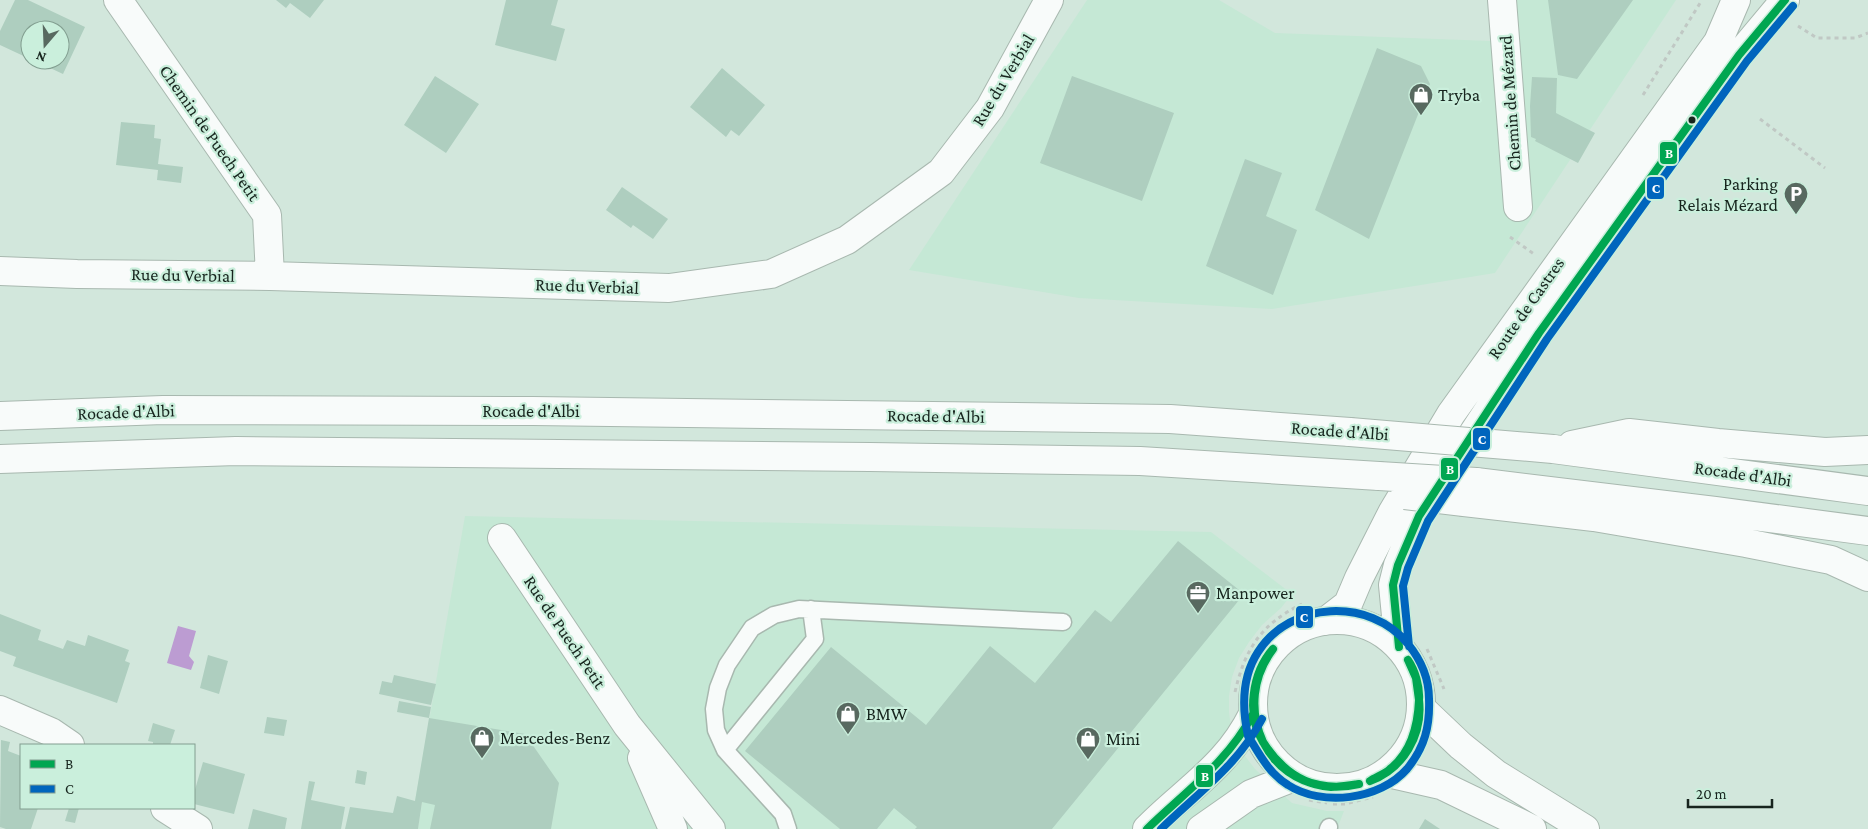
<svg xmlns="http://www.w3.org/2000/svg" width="1868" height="829" font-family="'Crimson Pro',serif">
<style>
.built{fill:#c5e8d5}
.water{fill:#bc9cd2}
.building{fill:#aecebf}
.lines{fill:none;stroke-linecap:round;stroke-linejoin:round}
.lane-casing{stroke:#a8b8af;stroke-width:19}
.street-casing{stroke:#a8b8af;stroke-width:30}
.primary-casing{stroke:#a8b8af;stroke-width:30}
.highway-casing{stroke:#a8b8af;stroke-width:30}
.path{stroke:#c0c8c4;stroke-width:3;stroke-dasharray:4 4;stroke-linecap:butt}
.lane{stroke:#f8fbfa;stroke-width:16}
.street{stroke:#f8fbfa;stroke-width:28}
.primary{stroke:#f8fbfa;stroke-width:28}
.highway{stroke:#f8fbfa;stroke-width:28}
.highway-bridge-casing{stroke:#a8b8af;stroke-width:30;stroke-linecap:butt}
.highway-bridge{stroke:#f8fbfa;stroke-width:28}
.bus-1-casing{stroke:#caefdc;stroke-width:11}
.bus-2-casing{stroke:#caefdc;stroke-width:11}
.bus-1{stroke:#00a651;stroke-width:8}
.bus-2{stroke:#0065bd;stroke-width:8}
.bus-dot{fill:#17251e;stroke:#caefdc;stroke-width:2}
.labels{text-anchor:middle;stroke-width:4.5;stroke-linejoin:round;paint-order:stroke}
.street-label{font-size:18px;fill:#17251e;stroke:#caefdc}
.poi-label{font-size:18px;fill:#17251e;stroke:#caefdc;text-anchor:start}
.line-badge{stroke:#caefdc;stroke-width:2}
.badge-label{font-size:14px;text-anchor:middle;font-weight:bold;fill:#fff}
</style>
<rect width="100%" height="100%" fill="#d2e7dc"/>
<path class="built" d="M 1087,0 L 1219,0 L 1275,33 L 1518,42 L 1515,0 L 1676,0 L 1495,273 L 1272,309 L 1079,298 L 909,270 Z
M 465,516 L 1211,532 L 1292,594 L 1281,608 L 1262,625 L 1249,642 L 1239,658 L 1232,677 L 1229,696 L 1229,712 L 1231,728 L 1245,756 L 1255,769 L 1292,803 L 1327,811 L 1344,811 L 1337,829 L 418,829 L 422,803 L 415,801 Z"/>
<path class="water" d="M 178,626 L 196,631 L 189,656 L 194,662 L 191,670 L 167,663 Z"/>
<path class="building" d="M 15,0 L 28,0 L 85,27 L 63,74 L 33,60 L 60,60 L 60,30 L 30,30 L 30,59 L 0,45 L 0,31 Z
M 276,0 L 324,0 L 310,18 L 290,3 L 286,8 Z
M 506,0 L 558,0 L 551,25 L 565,29 L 556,61 L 495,45 Z
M 1548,0 L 1633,0 L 1577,79 L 1558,75 Z
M 1377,48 L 1421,66 L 1430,84 L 1369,239 L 1315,210 Z
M 722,68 L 765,105 L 739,136 L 731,130 L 726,137 L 690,107 Z
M 435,76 L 479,104 L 446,153 L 404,125 Z
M 1072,76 L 1174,113 L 1142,201 L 1040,163 Z
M 1532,77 L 1557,78 L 1556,113 L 1595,133 L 1578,163 L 1535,141 L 1536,139 L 1531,137 L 1530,106 Z
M 121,122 L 155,125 L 154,138 L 161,139 L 158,164 L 183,167 L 181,183 L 157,180 L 158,170 L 116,165 Z
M 1245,159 L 1282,173 L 1266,216 L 1297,230 L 1273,295 L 1206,266 Z
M 622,187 L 668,219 L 653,239 L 633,225 L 631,228 L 606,210 Z
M 1178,541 L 1244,594 L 1052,829 L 915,829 L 917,827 L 894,808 L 877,829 L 840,829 L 745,751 L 831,647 L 926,725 L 990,646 L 1035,683 L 1095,610 L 1111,622 Z
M 0,614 L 41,630 L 38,640 L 63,649 L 67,640 L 85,646 L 88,635 L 129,650 L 125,661 L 130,663 L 117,703 L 13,666 L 16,657 L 0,651 Z
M 208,655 L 228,661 L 219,694 L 200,688 Z
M 394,675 L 436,684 L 431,705 L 379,694 L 382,681 L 392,683 Z
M 399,701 L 431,707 L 429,718 L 397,712 Z
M 267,717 L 287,720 L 284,736 L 264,733 Z
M 429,718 L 525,734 L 559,783 L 551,829 L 430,829 L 435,805 L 422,802 L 418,829 L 345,829 L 350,807 L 393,813 L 397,796 L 415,801 Z
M 153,723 L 175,730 L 170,745 L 153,745 L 153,742 L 148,741 Z
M 1,740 L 10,742 L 8,751 L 21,756 L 21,808 L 38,808 L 31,829 L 6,829 L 0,827 Z
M 203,762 L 245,774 L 234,814 L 194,804 L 194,793 Z
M 357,770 L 367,772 L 365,785 L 355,783 Z
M 309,781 L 315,782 L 311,800 L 345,807 L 341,829 L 301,829 Z
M 69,808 L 79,808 L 75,823 L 65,821 Z
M 253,809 L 287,818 L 285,829 L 248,829 Z
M 1425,819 L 1440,829 L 1419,829 Z"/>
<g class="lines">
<defs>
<path id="lane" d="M 725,750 L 815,639 L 811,609
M 788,829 L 783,814 L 725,750 L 716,730 L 714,709 L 718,688 L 727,665 L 752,628 L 774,615 L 799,609 L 1063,622
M 1328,829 L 1329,827"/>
<path id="street" d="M 118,0 L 267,215 L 270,276
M 1502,0 L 1518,207
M 0,271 L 77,274 L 270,276 L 669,288 L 771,274 L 847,240 L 941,172 L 990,108 L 1049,0
M 502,538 L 627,725 L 711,829
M 0,710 L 51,732 L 70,745
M 642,758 L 673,829
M 165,808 L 198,829"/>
<path id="primary" d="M1253 704a84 84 0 1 1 168 0a84 84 0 1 1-168 0Z
M 1326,621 L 1348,604 L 1359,578 L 1392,513 L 1451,414 L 1718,42 L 1736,0
M 1399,647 L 1393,585 L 1398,565 L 1419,516 L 1539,333 L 1739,55 L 1785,0
M 1147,829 C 1171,804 1200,784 1223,758 C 1235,745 1245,730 1253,714
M 1201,829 L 1251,794 L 1294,777"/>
<path id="highway" d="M 0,416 L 163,410 L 533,411 L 1170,419 L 1350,432
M 1572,445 L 1629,433 L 1718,443 L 1825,452 L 1868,450
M 1553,449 L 1868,491
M 0,459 L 236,451 L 870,457 L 1140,461 L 1379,476
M 1476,482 L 1715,511 L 1868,531
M 1464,502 L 1594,517 L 1746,543 L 1831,560 L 1868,577
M 1421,708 L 1461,746 L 1496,774 L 1585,829
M 1388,773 L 1441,785 L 1532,829"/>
</defs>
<use href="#lane" class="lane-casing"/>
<use href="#street" class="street-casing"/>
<use href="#primary" class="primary-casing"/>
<use href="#highway" class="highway-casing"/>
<path class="path" d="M 1798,26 L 1817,38 L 1855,38 L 1868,33
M 1643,95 L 1702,0
M 1760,119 L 1825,168
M 1510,237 L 1534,254
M 1427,649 L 1444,689
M 1235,692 C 1245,649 1261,624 1302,604
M 1309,800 L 1327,803
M 1333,804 L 1345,804 L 1373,797"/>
<use href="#lane" class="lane"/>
<use href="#street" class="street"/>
<use href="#primary" class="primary"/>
<use href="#highway" class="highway"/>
<defs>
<path id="highway-bridge" d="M 1350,432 L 1553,449
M 1379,476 L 1476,482
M 1405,495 L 1464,502"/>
</defs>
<use href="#highway-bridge" class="highway-bridge-casing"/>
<use href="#highway-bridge" class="highway-bridge"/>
<defs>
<path id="bus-1" d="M 1399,647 L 1393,585 L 1398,565 L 1419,516 L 1539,333 L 1739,55 L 1785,0
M 1408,660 C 1415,670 1420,687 1419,700
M 1408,660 L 1416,678 L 1419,700
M 1263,742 C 1279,767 1301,785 1331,787 C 1340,787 1350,785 1359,784
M 1263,742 C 1282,779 1320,793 1359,784
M 1263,742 C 1246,715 1252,673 1273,649
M 1263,742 C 1249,711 1252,677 1273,649
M 1370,781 C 1376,777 1385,774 1390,769 C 1412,752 1418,725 1419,700
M 1370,781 C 1403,769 1423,735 1419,700
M 1147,829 C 1185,792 1228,762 1253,714"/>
<path id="bus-2" d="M 1409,646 L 1403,586 L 1408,568 L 1428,521 L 1547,339 L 1747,61 L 1793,6
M 1248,736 C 1242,708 1241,678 1258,652 C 1290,601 1370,597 1408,644 C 1421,660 1429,678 1429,699 C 1430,726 1425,747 1407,769 C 1380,800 1322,807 1288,785 C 1270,774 1261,757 1250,739
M 1161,829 C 1198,793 1238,765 1262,719"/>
</defs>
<use href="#bus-1" class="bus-1-casing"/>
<use href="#bus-2" class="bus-2-casing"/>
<use href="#bus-1" class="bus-1"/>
<use href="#bus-2" class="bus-2"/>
</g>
<defs>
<symbol id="shop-pin" viewBox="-11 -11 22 30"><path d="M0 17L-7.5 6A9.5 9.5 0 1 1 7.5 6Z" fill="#586960" stroke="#caefdc"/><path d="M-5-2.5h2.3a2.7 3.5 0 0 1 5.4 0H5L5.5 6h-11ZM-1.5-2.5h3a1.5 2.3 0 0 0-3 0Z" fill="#fff"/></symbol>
<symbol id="parking-pin" viewBox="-11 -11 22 30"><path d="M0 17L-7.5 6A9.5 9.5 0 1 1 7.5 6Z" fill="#586960" stroke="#caefdc"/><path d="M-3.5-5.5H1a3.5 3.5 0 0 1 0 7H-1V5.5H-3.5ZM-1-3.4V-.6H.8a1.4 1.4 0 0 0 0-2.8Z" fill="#fff"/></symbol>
<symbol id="office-pin" viewBox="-11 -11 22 30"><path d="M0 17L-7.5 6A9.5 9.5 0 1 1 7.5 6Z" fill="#586960" stroke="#caefdc"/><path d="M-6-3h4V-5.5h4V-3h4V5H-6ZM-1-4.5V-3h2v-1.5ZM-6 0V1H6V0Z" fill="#fff"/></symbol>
</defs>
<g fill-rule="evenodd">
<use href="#shop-pin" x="1407" y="81" width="28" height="38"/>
<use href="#parking-pin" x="1782" y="180" width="28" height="38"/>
<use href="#office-pin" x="1184" y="579" width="28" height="38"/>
<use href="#shop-pin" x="834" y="700" width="28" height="38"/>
<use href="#shop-pin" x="468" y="724" width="28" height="38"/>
<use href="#shop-pin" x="1074" y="725" width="28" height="38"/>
</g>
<circle class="bus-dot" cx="1692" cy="120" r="4.5"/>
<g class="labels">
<g class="street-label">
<text transform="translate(1003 80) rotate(-59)" y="6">Rue du Verbial</text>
<text transform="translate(1510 103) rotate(-94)" y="6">Chemin de Mézard</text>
<text transform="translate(210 133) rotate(55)" y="6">Chemin de Puech Petit</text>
<text transform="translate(183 275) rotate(1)" y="6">Rue du Verbial</text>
<text transform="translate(587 286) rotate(2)" y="6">Rue du Verbial</text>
<text transform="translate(1526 308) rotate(-55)" y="6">Route de Castres</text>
<text x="531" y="417">Rocade d'Albi</text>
<text transform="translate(126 412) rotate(-2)" y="6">Rocade d'Albi</text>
<text transform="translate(936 416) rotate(1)" y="6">Rocade d'Albi</text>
<text transform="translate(1340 431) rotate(4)" y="6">Rocade d'Albi</text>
<text transform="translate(1743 474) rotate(8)" y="6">Rocade d'Albi</text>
<text transform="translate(565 632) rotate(56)" y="6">Rue de Puech Petit</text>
</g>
<g class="poi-label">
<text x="1438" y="101">Tryba</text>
<text x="1778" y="190" text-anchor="end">Parking<tspan x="1778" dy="21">Relais Mézard</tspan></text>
<text x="1216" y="599">Manpower</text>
<text x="866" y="720">BMW</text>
<text x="500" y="744">Mercedes-Benz</text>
<text x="1106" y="745">Mini</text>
</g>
</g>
<g class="line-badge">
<rect x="1659" y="141" width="19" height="24" rx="5" fill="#00a651"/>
<rect x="1646" y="176" width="19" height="24" rx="5" fill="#0065bd"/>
<rect x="1472" y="427" width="19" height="24" rx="5" fill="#0065bd"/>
<rect x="1440" y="457" width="19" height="24" rx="5" fill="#00a651"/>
<rect x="1295" y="605" width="19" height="24" rx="5" fill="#0065bd"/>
<rect x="1195" y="764" width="19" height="24" rx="5" fill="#00a651"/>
</g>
<g class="badge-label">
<text x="1669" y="158">B</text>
<text x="1656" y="193">C</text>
<text x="1482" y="444">C</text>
<text x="1450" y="474">B</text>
<text x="1304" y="622">C</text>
<text x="1205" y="781">B</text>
</g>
<rect x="20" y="744" width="175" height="65" fill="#caefdc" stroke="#829e90"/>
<rect x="30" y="760" width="25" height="8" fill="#00a651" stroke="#829e90"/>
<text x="65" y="769" font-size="15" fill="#17251e">B</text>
<rect x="30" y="785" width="25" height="8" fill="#0065bd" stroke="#829e90"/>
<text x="65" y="794" font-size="15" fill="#17251e">C</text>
<g transform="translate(45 45) rotate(199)"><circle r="24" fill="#caefdc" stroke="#829e90"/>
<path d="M0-4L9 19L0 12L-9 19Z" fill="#586960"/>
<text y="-8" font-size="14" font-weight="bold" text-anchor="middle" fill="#17251e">N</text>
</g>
<path d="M1688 799v8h84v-8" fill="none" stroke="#17251e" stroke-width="2.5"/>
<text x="1696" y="799" font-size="15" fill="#17251e" stroke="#caefdc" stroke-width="4" paint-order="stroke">20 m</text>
</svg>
